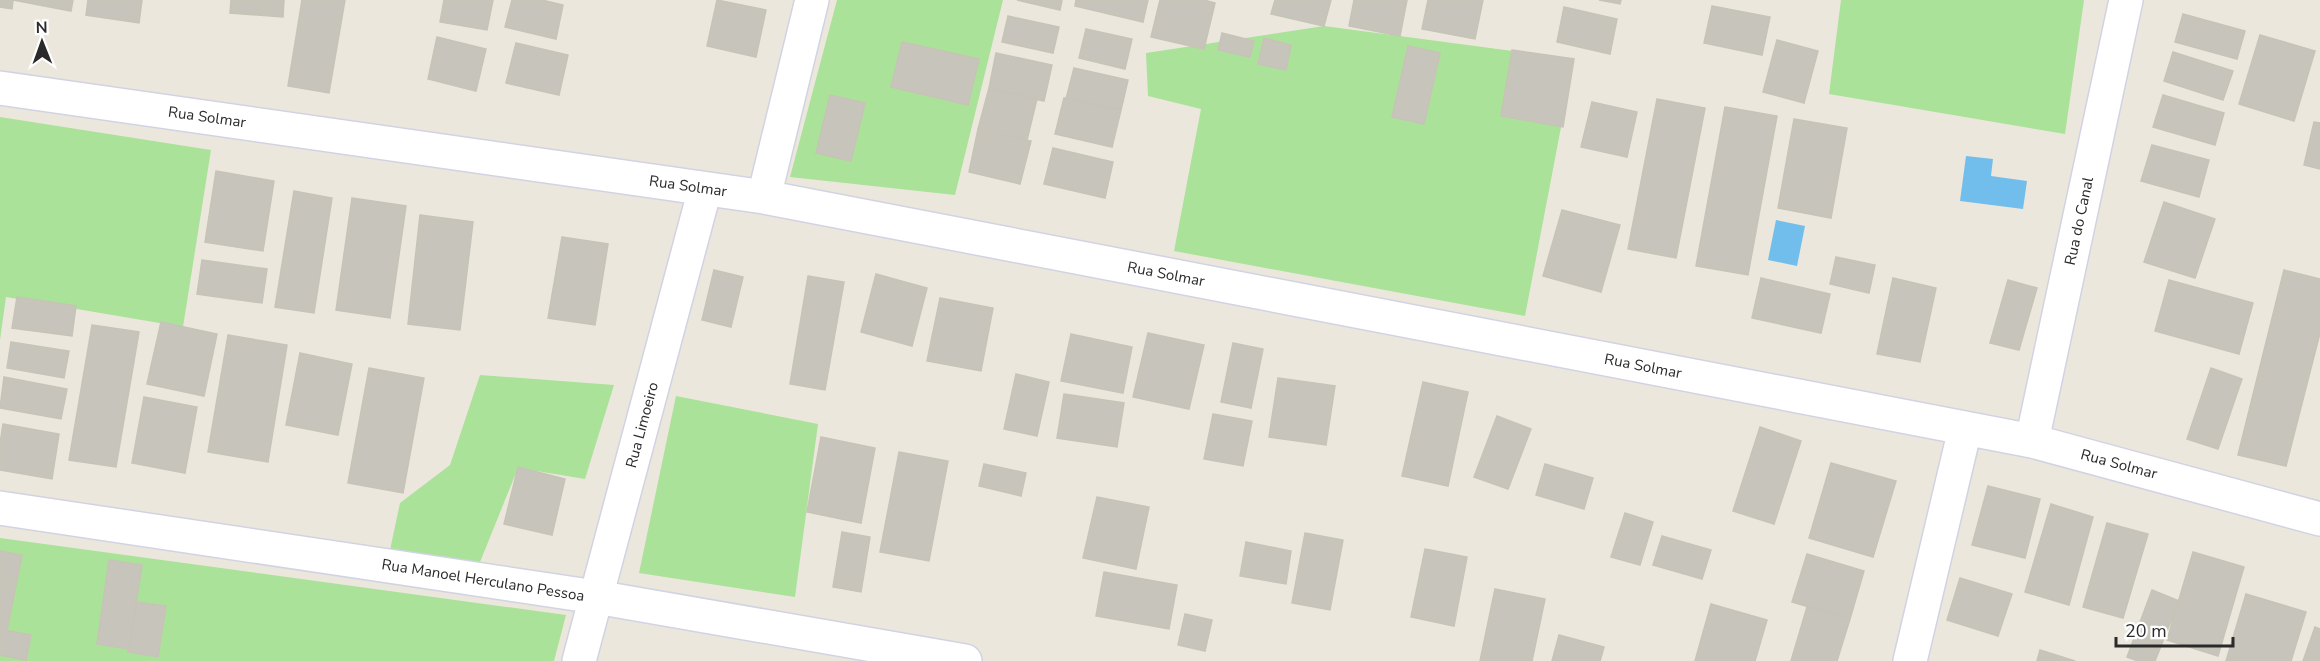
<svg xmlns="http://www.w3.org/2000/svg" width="2320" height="661" font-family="'Nunito Sans',sans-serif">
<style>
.green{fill:#aae299}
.water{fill:#71beec}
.building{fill:#c7c4bc;stroke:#c7c3b6;stroke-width:1.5}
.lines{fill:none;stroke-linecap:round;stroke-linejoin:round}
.street-casing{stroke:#d1d3e3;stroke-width:36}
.street{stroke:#fff;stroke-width:33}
.labels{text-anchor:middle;stroke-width:5;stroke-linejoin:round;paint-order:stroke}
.street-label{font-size:15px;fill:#2a2a2a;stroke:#fff}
</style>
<rect width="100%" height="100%" fill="#ece7dc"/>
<path class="green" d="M 837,0 L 1003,0 L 955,195 L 790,177 Z
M 1841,0 L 2084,0 L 2065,134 L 1829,94 Z
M 1324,26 L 1574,59 L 1525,316 L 1174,251 L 1201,109 L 1148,96 L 1146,53 Z
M 0,117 L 211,150 L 183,327 L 6,297 L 0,340 Z
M 480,375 L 614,385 L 585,479 L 518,468 L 478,567 L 390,550 L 400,503 L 450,465 Z
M 676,396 L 818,424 L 795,597 L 639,573 Z
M 0,538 L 566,615 L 554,661 L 0,661 Z"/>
<path class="water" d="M 1966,156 L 1993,159 L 1991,176 L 2027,181 L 2023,209 L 1960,201 Z
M 1776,220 L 1805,226 L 1797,266 L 1768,260 Z"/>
<path class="building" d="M 0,0 L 13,0 L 12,9 L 0,7 Z
M 13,0 L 73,0 L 71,11 Z
M 88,0 L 142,0 L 139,23 L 86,15 Z
M 231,0 L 284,0 L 283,17 L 230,13 Z
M 302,0 L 345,0 L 329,93 L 288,86 Z
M 444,0 L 493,0 L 487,30 L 440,22 Z
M 512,0 L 542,0 L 563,5 L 556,39 L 505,27 Z
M 717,0 L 766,10 L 756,57 L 707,46 Z
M 1017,0 L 1062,0 L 1060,10 Z
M 1076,0 L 1148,0 L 1143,22 L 1075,6 Z
M 1160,0 L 1204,0 L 1215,3 L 1204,49 L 1151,37 Z
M 1275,0 L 1331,0 L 1324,26 L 1271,14 Z
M 1354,0 L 1407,0 L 1400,36 L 1349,26 Z
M 1428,0 L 1483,0 L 1475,39 L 1422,29 Z
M 1599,0 L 1621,0 L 1620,4 Z
M 1712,6 L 1770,17 L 1762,55 L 1704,43 Z
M 1564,7 L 1617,19 L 1610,54 L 1557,42 Z
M 2183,14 L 2245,31 L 2237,59 L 2175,42 Z
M 1008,16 L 1059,27 L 1053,53 L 1002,42 Z
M 1086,29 L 1132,39 L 1125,69 L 1079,58 Z
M 1222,33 L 1254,41 L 1250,57 L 1218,50 Z
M 2260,35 L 2315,51 L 2294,121 L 2239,104 Z
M 437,37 L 486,49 L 476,91 L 428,79 Z
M 1264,38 L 1291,45 L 1286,70 L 1258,64 Z
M 1777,40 L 1818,51 L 1804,103 L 1763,92 Z
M 902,42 L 979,59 L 968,105 L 891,87 Z
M 516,43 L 568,55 L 559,95 L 506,83 Z
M 1408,46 L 1440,53 L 1424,124 L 1392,117 Z
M 1512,50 L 1574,59 L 1563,127 L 1501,116 Z
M 2173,52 L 2233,71 L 2223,100 L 2164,81 Z
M 996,53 L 1052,65 L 1044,101 L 989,88 Z
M 1074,68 L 1128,80 L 1121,110 L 1066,99 Z
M 989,88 L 1037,99 L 1027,140 L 978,129 Z
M 830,95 L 865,103 L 851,161 L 816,153 Z
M 2163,95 L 2224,113 L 2215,145 L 2153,127 Z
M 1064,98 L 1121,110 L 1112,147 L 1055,134 Z
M 1657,99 L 1705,108 L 1676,258 L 1628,249 Z
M 1592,102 L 1637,112 L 1627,157 L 1581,147 Z
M 1725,107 L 1777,116 L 1748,275 L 1696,266 Z
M 1794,119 L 1847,128 L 1831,218 L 1778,208 Z
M 2314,122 L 2320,123 L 2320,169 L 2304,165 Z
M 978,129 L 1031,141 L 1020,184 L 969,172 Z
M 2152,145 L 2209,160 L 2199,197 L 2141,181 Z
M 1053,148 L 1113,162 L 1105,198 L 1044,184 Z
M 216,171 L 274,181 L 263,251 L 205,242 Z
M 294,191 L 332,198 L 314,313 L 275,307 Z
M 352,198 L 406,206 L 390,318 L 336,310 Z
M 2164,202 L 2215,219 L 2195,278 L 2144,262 Z
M 1562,210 L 1620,225 L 1601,292 L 1543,276 Z
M 420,215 L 473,222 L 460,330 L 408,324 Z
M 562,237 L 608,244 L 595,325 L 548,318 Z
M 1836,257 L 1875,265 L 1869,293 L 1830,284 Z
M 202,260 L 267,269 L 262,303 L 197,294 Z
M 714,270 L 743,277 L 731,327 L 702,320 Z
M 2284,270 L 2320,279 L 2320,333 L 2286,466 L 2238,455 Z
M 876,274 L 927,288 L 912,346 L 861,332 Z
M 808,276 L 844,282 L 825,390 L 790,384 Z
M 1761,278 L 1830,294 L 1821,333 L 1752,318 Z
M 1893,278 L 1936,288 L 1920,362 L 1877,354 Z
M 2008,280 L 2037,288 L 2019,350 L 1990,343 Z
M 2169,280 L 2253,303 L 2239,354 L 2155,331 Z
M 17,297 L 76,306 L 72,336 L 12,328 Z
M 940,298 L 993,308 L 981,371 L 927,361 Z
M 161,322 L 217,334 L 204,396 L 147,384 Z
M 92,325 L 139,332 L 116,467 L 69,460 Z
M 1148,333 L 1204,345 L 1189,409 L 1133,397 Z
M 1071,334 L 1132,347 L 1123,393 L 1061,381 Z
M 228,335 L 287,345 L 268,462 L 208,452 Z
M 11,342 L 69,351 L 64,378 L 7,368 Z
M 1233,343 L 1263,349 L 1251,408 L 1221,402 Z
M 300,353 L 352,364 L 338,435 L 286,425 Z
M 369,368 L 424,378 L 403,493 L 348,483 Z
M 2211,368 L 2242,379 L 2218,449 L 2187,439 Z
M 1016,374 L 1049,382 L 1037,436 L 1004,429 Z
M 4,377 L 67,389 L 61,419 L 0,408 Z
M 1278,378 L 1335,386 L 1326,445 L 1269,437 Z
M 1423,382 L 1468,392 L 1448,486 L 1402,476 Z
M 1064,394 L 1124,403 L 1117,447 L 1057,438 Z
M 144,397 L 197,407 L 185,473 L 132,463 Z
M 1213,414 L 1252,421 L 1243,466 L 1204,459 Z
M 1497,416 L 1531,429 L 1508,489 L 1474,477 Z
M 3,424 L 59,434 L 52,479 L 0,470 L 0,443 Z
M 1760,427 L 1801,441 L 1774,524 L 1733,511 Z
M 821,437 L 875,448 L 861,523 L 807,512 Z
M 899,452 L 948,461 L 929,561 L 880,552 Z
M 1831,463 L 1896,481 L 1873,557 L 1809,538 Z
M 984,464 L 1026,473 L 1021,496 L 979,486 Z
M 1545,464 L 1593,478 L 1584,509 L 1536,495 Z
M 518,467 L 565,479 L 552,535 L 504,524 Z
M 1988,486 L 2040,499 L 2025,558 L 1972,545 Z
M 1097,497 L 1149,507 L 1136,569 L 1083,558 Z
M 2051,504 L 2093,517 L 2069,605 L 2025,592 Z
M 1625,513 L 1653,522 L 1640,565 L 1611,557 Z
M 2107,523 L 2148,534 L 2123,618 L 2083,607 Z
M 842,532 L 870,537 L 861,592 L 833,587 Z
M 1305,533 L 1343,540 L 1330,610 L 1292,603 Z
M 1662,536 L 1711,550 L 1702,579 L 1653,565 Z
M 1246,542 L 1291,551 L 1286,584 L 1240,576 Z
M 1425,549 L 1467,557 L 1454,626 L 1411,617 Z
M 0,551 L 22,555 L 7,630 L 0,629 Z
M 2193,552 L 2244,567 L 2218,656 L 2167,640 Z
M 1807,554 L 1864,571 L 1850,619 L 1792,602 Z
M 109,560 L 142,565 L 129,649 L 97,644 Z
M 1104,572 L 1177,585 L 1169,629 L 1096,616 Z
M 1960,578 L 2012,594 L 1998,636 L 1947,620 Z
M 1495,589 L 1545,599 L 1532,661 L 1480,661 Z
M 2152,590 L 2179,601 L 2155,661 L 2138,661 L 2127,657 Z
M 2246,594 L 2306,612 L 2291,661 L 2226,661 Z
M 137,602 L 166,606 L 158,657 L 128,652 Z
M 1711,604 L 1767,620 L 1755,661 L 1695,661 Z
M 1807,607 L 1850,619 L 1837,661 L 1791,661 Z
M 1185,614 L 1212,620 L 1205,651 L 1178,645 Z
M 2315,627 L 2320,629 L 2320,661 L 2303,661 Z
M 0,629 L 31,635 L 26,660 L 0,655 Z
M 1559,635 L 1604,647 L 1600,661 L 1552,661 Z
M 2040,650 L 2075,661 L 2037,661 Z"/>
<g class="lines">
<defs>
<path id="street" d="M 0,88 L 764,197 L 2032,441 L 2320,519
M 764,197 L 812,0
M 2032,441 L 2126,0
M 0,508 L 596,597 L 965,661
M 579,661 L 705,189
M 1910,661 L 1965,429"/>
</defs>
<use href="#street" class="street-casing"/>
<use href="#street" class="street"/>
</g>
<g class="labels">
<g class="street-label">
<text transform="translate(207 117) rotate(8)" y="5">Rua Solmar</text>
<text transform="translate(688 186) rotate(8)" y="5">Rua Solmar</text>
<text transform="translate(2079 221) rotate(-78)" y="5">Rua do Canal</text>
<text transform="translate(1166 274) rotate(11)" y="5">Rua Solmar</text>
<text transform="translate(1643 366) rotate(11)" y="5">Rua Solmar</text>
<text transform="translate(642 425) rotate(-75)" y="5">Rua Limoeiro</text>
<text transform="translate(2119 464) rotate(15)" y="5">Rua Solmar</text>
<text transform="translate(483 580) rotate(9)" y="5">Rua Manoel Herculano Pessoa</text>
</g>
</g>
<g transform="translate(42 42) rotate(359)" stroke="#ffffff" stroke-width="4.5" paint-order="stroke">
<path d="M0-4.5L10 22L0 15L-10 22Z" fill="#2a2a2a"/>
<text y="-9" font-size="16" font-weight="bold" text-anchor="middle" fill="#2a2a2a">N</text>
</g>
<path d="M2116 637v9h117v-9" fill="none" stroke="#2a2a2a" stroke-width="3"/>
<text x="2125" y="637" font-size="18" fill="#2a2a2a" stroke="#ffffff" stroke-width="4.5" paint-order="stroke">20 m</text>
</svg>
